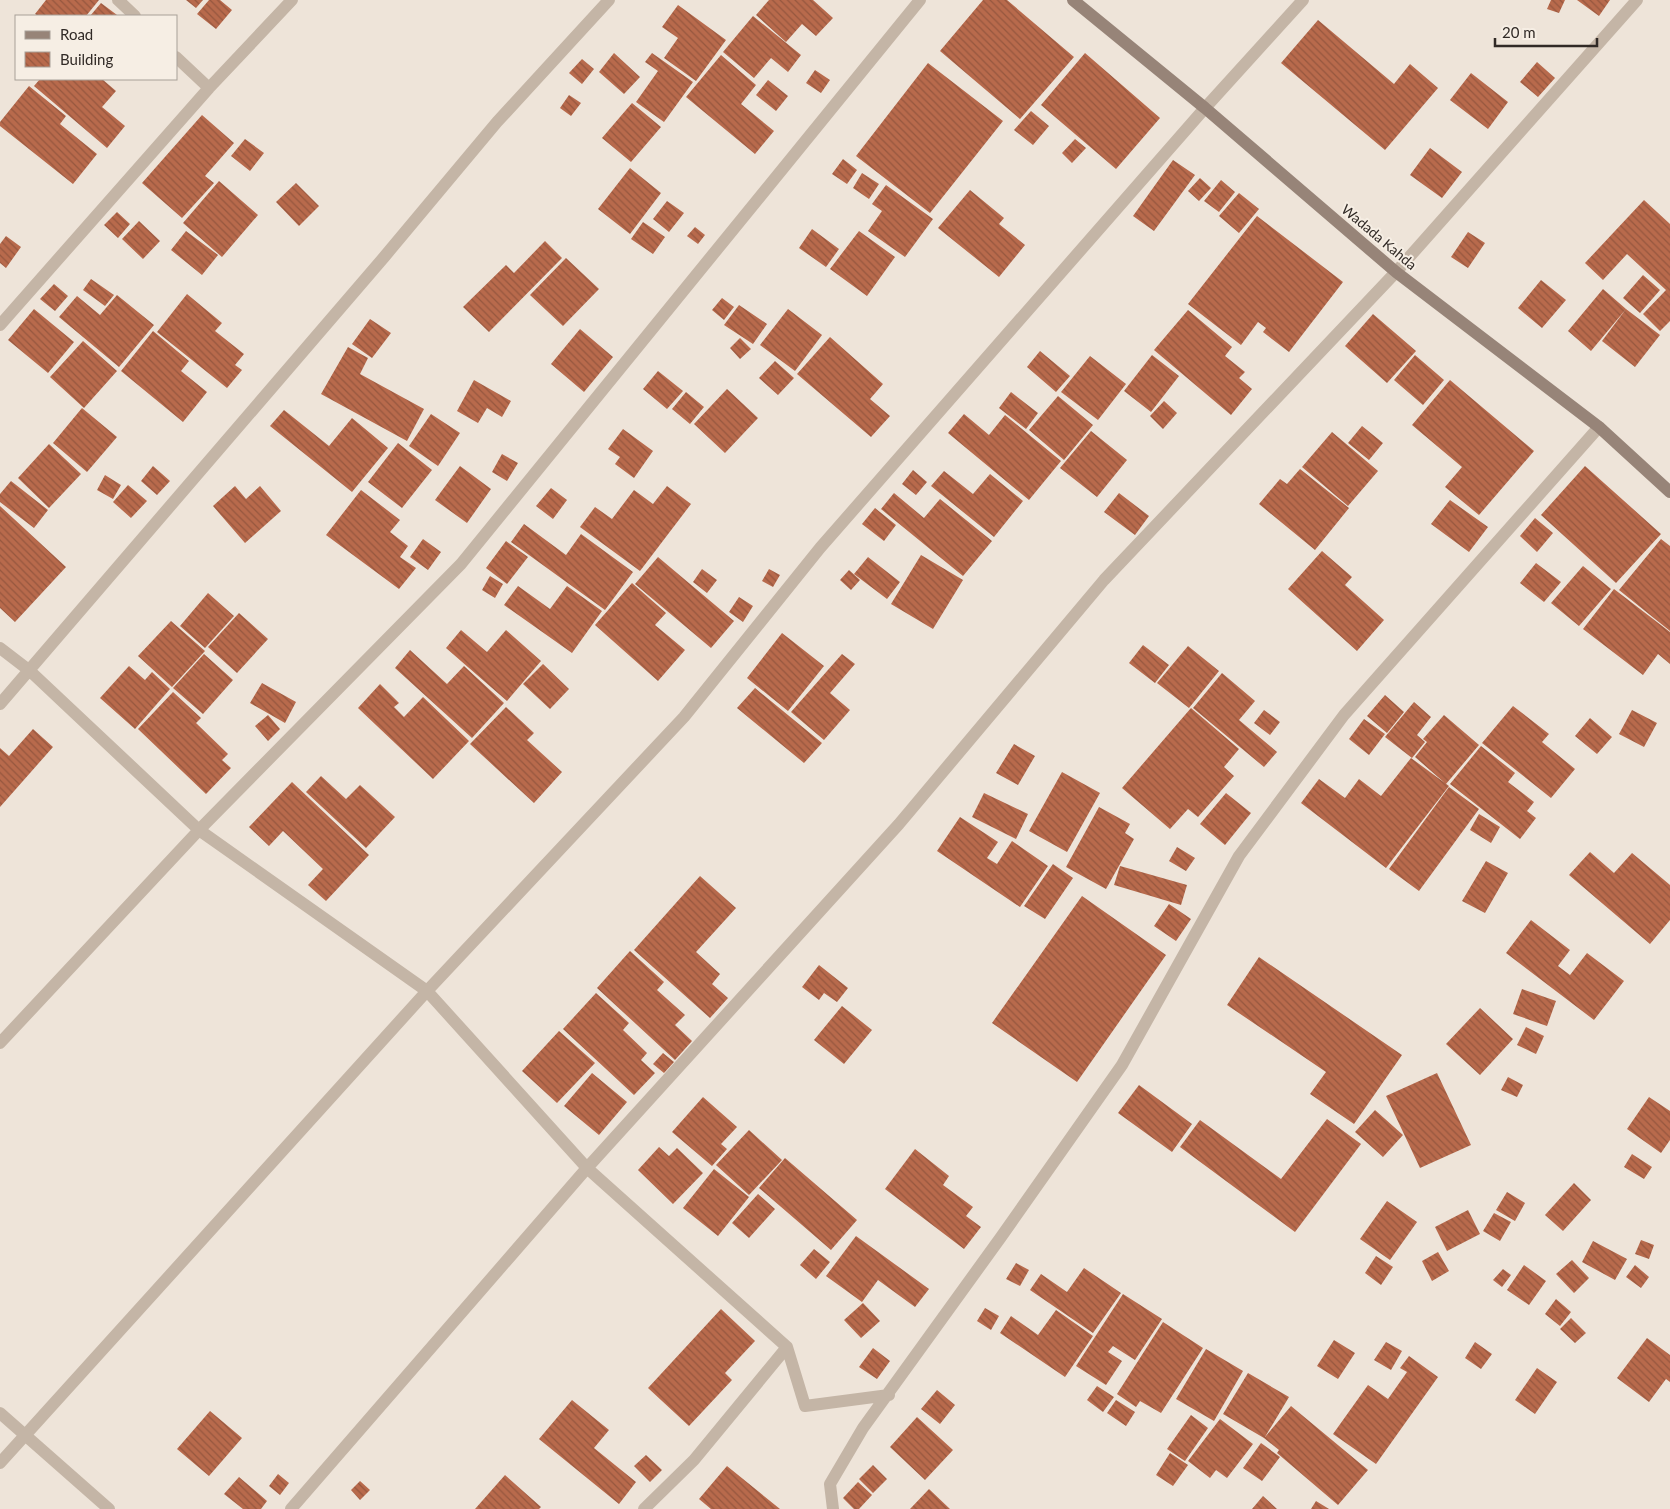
<svg xmlns="http://www.w3.org/2000/svg" width="1670" height="1509" font-family="Lato,sans-serif">
<style>
.building{fill:url(#building-back-hatch)}
.lines{fill:none;stroke-linecap:round;stroke-linejoin:round}
.minor{stroke:#c4b5a6;stroke-width:12}
.secondary{stroke:#978478;stroke-width:12}
.labels{text-anchor:middle;stroke-width:4;stroke-linejoin:round;paint-order:stroke}
.street-label{font-size:14px;fill:#312a26;stroke:#f6eee4}
</style>
<defs>
<pattern id="building-back-hatch" width="6" height="6" patternUnits="userSpaceOnUse" patternTransform="scale(1.25)"><rect width="6" height="6" fill="#b86a4c"/><path d="M-1 5l2 2M0 0l6 6M5-1l2 2" fill="none" stroke="#96573f"/></pattern>
</defs>
<rect width="100%" height="100%" fill="#eee4d9"/>
<path class="building" d="M 46,0 L 99,0 L 86,16 L 38,16 L 35,14 Z
M 186,0 L 203,0 L 196,8 Z
M 209,0 L 220,0 L 232,10 L 216,29 L 197,14 Z
M 769,0 L 813,0 L 833,18 L 816,36 L 802,24 L 786,42 L 756,15 Z
M 983,0 L 1007,0 L 1074,57 L 1020,119 L 940,51 Z
M 1551,0 L 1565,0 L 1559,13 L 1547,9 Z
M 1577,0 L 1610,0 L 1599,16 Z
M 101,3 L 117,15 L 116,16 L 90,16 Z
M 678,5 L 726,40 L 696,81 L 664,58 L 678,38 L 662,27 Z
M 753,16 L 801,55 L 788,72 L 771,58 L 754,78 L 723,52 Z
M 1318,20 L 1394,84 L 1410,64 L 1438,88 L 1385,150 L 1281,63 Z
M 614,53 L 640,77 L 624,94 L 599,72 Z
M 652,53 L 693,82 L 664,122 L 636,102 L 658,71 L 645,62 Z
M 1085,53 L 1160,118 L 1116,169 L 1041,105 Z
M 721,55 L 756,85 L 741,104 L 774,131 L 755,154 L 686,97 Z
M 582,59 L 594,69 L 582,84 L 569,73 Z
M 1537,62 L 1555,78 L 1538,97 L 1520,82 Z
M 928,63 L 1003,121 L 930,213 L 856,156 Z
M 815,70 L 830,80 L 821,93 L 806,83 Z
M 1471,73 L 1508,102 L 1488,129 L 1450,100 Z
M 40,79 L 102,79 L 116,91 L 102,107 L 125,126 L 107,148 L 34,86 Z
M 768,80 L 788,96 L 776,111 L 756,95 Z
M 29,86 L 66,116 L 60,124 L 97,154 L 73,184 L 0,126 L 0,122 Z
M 569,95 L 581,103 L 571,116 L 560,108 Z
M 632,103 L 661,127 L 631,162 L 602,138 Z
M 1031,111 L 1049,126 L 1033,145 L 1014,130 Z
M 202,115 L 234,143 L 205,176 L 214,183 L 182,218 L 142,183 Z
M 245,139 L 264,153 L 250,171 L 231,156 Z
M 1075,139 L 1086,148 L 1072,163 L 1062,153 Z
M 1430,148 L 1462,172 L 1442,198 L 1410,175 Z
M 843,159 L 857,170 L 847,184 L 832,174 Z
M 1173,160 L 1195,175 L 1154,231 L 1133,216 Z
M 630,168 L 661,193 L 630,234 L 598,209 Z
M 862,173 L 879,184 L 869,199 L 853,188 Z
M 1200,178 L 1211,188 L 1199,201 L 1188,191 Z
M 1221,180 L 1235,192 L 1219,212 L 1204,201 Z
M 219,181 L 258,215 L 222,257 L 183,223 Z
M 296,183 L 319,206 L 299,226 L 276,202 Z
M 886,185 L 933,219 L 905,257 L 868,231 L 882,211 L 872,204 Z
M 970,190 L 1004,218 L 999,224 L 1025,245 L 999,277 L 938,228 Z
M 1239,193 L 1259,209 L 1239,233 L 1219,216 Z
M 1644,200 L 1670,224 L 1670,321 L 1660,331 L 1643,314 L 1666,290 L 1627,254 L 1603,280 L 1585,263 Z
M 667,201 L 684,213 L 669,232 L 653,219 Z
M 117,212 L 130,224 L 118,238 L 104,225 Z
M 1257,216 L 1343,282 L 1289,352 L 1263,332 L 1266,328 L 1258,322 L 1241,345 L 1188,304 Z
M 139,221 L 160,241 L 143,259 L 122,239 Z
M 643,222 L 665,237 L 653,254 L 631,239 Z
M 695,227 L 705,235 L 698,244 L 687,236 Z
M 812,229 L 839,249 L 826,267 L 799,248 Z
M 186,231 L 218,255 L 202,275 L 171,250 Z
M 859,231 L 895,257 L 867,296 L 830,269 Z
M 1468,232 L 1485,243 L 1468,268 L 1451,257 Z
M 6,236 L 21,247 L 6,268 L 0,263 L 0,244 Z
M 545,241 L 562,258 L 489,332 L 463,307 L 506,265 L 514,273 Z
M 566,258 L 599,289 L 563,326 L 530,295 Z
M 1643,275 L 1660,290 L 1640,313 L 1623,298 Z
M 91,279 L 114,295 L 105,306 L 83,290 Z
M 1541,280 L 1566,300 L 1542,328 L 1518,308 Z
M 54,284 L 68,296 L 55,311 L 40,299 Z
M 1603,289 L 1626,309 L 1591,351 L 1568,331 Z
M 187,294 L 222,323 L 215,331 L 244,354 L 235,365 L 242,370 L 227,388 L 157,332 Z
M 117,295 L 154,325 L 119,367 L 59,317 L 77,296 L 100,315 Z
M 722,298 L 734,307 L 724,320 L 712,310 Z
M 739,305 L 767,324 L 753,344 L 724,325 Z
M 34,309 L 74,342 L 48,373 L 8,340 Z
M 788,309 L 822,335 L 795,371 L 760,345 Z
M 1626,309 L 1660,335 L 1635,367 L 1602,341 Z
M 1188,310 L 1232,347 L 1225,356 L 1245,372 L 1239,378 L 1252,389 L 1231,415 L 1154,350 Z
M 1373,314 L 1416,351 L 1387,383 L 1345,346 Z
M 370,319 L 391,333 L 372,358 L 352,344 Z
M 580,329 L 613,357 L 584,392 L 551,364 Z
M 153,331 L 189,361 L 181,371 L 207,392 L 183,422 L 121,371 Z
M 830,337 L 883,384 L 870,399 L 890,416 L 871,437 L 797,374 Z
M 740,338 L 751,349 L 740,359 L 730,348 Z
M 83,341 L 117,371 L 84,408 L 50,377 Z
M 348,347 L 368,358 L 360,374 L 424,409 L 407,441 L 321,394 Z
M 1040,351 L 1070,376 L 1056,392 L 1027,367 Z
M 1152,355 L 1179,376 L 1151,412 L 1124,391 Z
M 1415,355 L 1444,380 L 1423,405 L 1394,380 Z
M 1090,356 L 1126,384 L 1098,420 L 1061,392 Z
M 775,361 L 794,378 L 778,395 L 759,378 Z
M 658,371 L 683,391 L 667,409 L 643,389 Z
M 474,380 L 511,401 L 502,417 L 487,408 L 478,423 L 457,411 Z
M 1450,380 L 1534,451 L 1479,515 L 1445,487 L 1462,467 L 1412,425 Z
M 727,389 L 758,418 L 725,453 L 694,424 Z
M 686,392 L 704,407 L 690,424 L 672,409 Z
M 1011,392 L 1038,413 L 1026,429 L 999,408 Z
M 1058,396 L 1093,425 L 1064,460 L 1029,430 Z
M 1164,401 L 1177,413 L 1163,429 L 1150,416 Z
M 82,408 L 117,437 L 87,472 L 53,443 Z
M 284,410 L 329,446 L 352,418 L 388,448 L 352,492 L 270,426 Z
M 431,414 L 460,433 L 438,466 L 409,446 Z
M 964,414 L 989,435 L 1005,415 L 1061,461 L 1029,500 L 948,433 Z
M 1362,426 L 1383,443 L 1369,460 L 1348,443 Z
M 623,429 L 653,451 L 634,478 L 615,464 L 620,457 L 608,449 Z
M 1091,431 L 1127,460 L 1097,497 L 1060,468 Z
M 1332,432 L 1378,471 L 1348,506 L 1302,467 Z
M 398,443 L 432,470 L 402,508 L 368,482 Z
M 49,444 L 81,474 L 49,508 L 18,478 Z
M 502,454 L 518,463 L 507,481 L 492,472 Z
M 153,466 L 170,481 L 157,495 L 141,481 Z
M 460,466 L 491,489 L 467,523 L 435,500 Z
M 1585,466 L 1661,534 L 1616,583 L 1541,515 Z
M 1300,469 L 1349,508 L 1315,550 L 1259,504 L 1280,479 L 1287,484 Z
M 913,470 L 927,482 L 916,495 L 902,484 Z
M 944,471 L 973,494 L 990,474 L 1023,501 L 994,537 L 931,486 Z
M 105,475 L 121,485 L 113,499 L 97,490 Z
M 11,481 L 48,510 L 34,528 L 0,502 L 0,494 Z
M 128,485 L 147,501 L 131,518 L 113,502 Z
M 235,486 L 246,499 L 260,486 L 281,511 L 245,543 L 213,506 Z
M 667,486 L 691,504 L 640,571 L 580,527 L 595,507 L 612,519 L 634,490 L 653,504 Z
M 551,488 L 567,500 L 553,519 L 536,506 Z
M 361,490 L 400,520 L 390,532 L 408,546 L 400,557 L 416,568 L 399,589 L 326,535 Z
M 894,493 L 924,518 L 940,499 L 992,541 L 963,576 L 881,509 Z
M 1119,493 L 1149,516 L 1135,535 L 1104,512 Z
M 1450,500 L 1488,527 L 1469,552 L 1431,524 Z
M 0,506 L 66,567 L 15,622 L 0,608 Z
M 875,508 L 896,525 L 884,541 L 862,524 Z
M 1535,518 L 1553,533 L 1537,552 L 1520,536 Z
M 524,524 L 566,555 L 581,534 L 633,572 L 605,610 L 511,542 Z
M 423,539 L 441,552 L 428,570 L 410,557 Z
M 1661,539 L 1670,546 L 1670,631 L 1619,590 Z
M 506,541 L 528,557 L 507,584 L 486,568 Z
M 1322,551 L 1352,577 L 1345,585 L 1384,620 L 1357,651 L 1288,589 Z
M 921,555 L 963,580 L 933,629 L 891,604 Z
M 658,557 L 734,621 L 711,648 L 635,584 Z
M 868,557 L 900,582 L 887,599 L 854,574 Z
M 1536,563 L 1561,582 L 1544,602 L 1520,583 Z
M 1583,566 L 1611,589 L 1579,626 L 1551,603 Z
M 702,569 L 717,580 L 707,593 L 693,582 Z
M 769,569 L 780,575 L 773,587 L 762,581 Z
M 849,570 L 860,580 L 851,590 L 840,580 Z
M 490,576 L 503,584 L 495,598 L 482,590 Z
M 632,583 L 666,613 L 655,625 L 685,650 L 658,681 L 595,625 Z
M 518,586 L 550,609 L 567,586 L 602,611 L 572,653 L 504,605 Z
M 1614,589 L 1670,632 L 1670,664 L 1658,654 L 1643,675 L 1583,629 Z
M 208,593 L 234,616 L 205,648 L 180,626 Z
M 739,597 L 753,606 L 743,622 L 729,612 Z
M 239,613 L 268,639 L 237,673 L 208,647 Z
M 171,621 L 205,651 L 172,687 L 138,656 Z
M 461,630 L 487,652 L 506,630 L 541,661 L 507,701 L 446,648 Z
M 782,633 L 824,666 L 788,711 L 747,678 Z
M 1143,645 L 1169,665 L 1155,683 L 1129,663 Z
M 1188,646 L 1219,671 L 1189,708 L 1157,683 Z
M 410,650 L 447,684 L 464,666 L 504,703 L 472,738 L 395,668 Z
M 204,654 L 233,680 L 203,714 L 173,688 Z
M 842,654 L 855,664 L 830,693 L 850,710 L 824,740 L 791,712 Z
M 543,664 L 569,689 L 550,709 L 523,684 Z
M 129,666 L 145,680 L 152,672 L 170,689 L 135,729 L 100,698 Z
M 1222,673 L 1255,701 L 1239,720 L 1277,752 L 1264,767 L 1193,708 Z
M 262,683 L 296,702 L 285,723 L 250,703 Z
M 380,684 L 399,703 L 394,707 L 404,717 L 423,697 L 469,741 L 433,779 L 358,708 Z
M 755,688 L 822,743 L 804,763 L 737,708 Z
M 173,692 L 201,718 L 196,723 L 228,754 L 222,760 L 231,768 L 206,794 L 138,729 Z
M 1385,695 L 1404,712 L 1387,733 L 1367,716 Z
M 1414,702 L 1431,717 L 1417,735 L 1425,742 L 1412,758 L 1385,737 Z
M 1513,706 L 1549,734 L 1542,742 L 1575,769 L 1551,798 L 1482,743 Z
M 506,707 L 534,733 L 527,740 L 562,772 L 534,803 L 470,744 Z
M 1191,708 L 1239,749 L 1224,767 L 1234,776 L 1198,817 L 1188,809 L 1170,829 L 1122,788 Z
M 1264,710 L 1280,722 L 1270,735 L 1254,723 Z
M 1632,710 L 1657,723 L 1644,747 L 1619,734 Z
M 268,715 L 280,729 L 268,741 L 255,726 Z
M 1444,715 L 1479,745 L 1446,784 L 1415,757 L 1427,742 L 1423,739 Z
M 1590,718 L 1612,737 L 1597,754 L 1575,736 Z
M 1364,719 L 1385,734 L 1369,755 L 1349,739 Z
M 33,729 L 53,747 L 0,807 L 0,748 L 9,756 Z
M 1014,744 L 1035,756 L 1018,785 L 996,773 Z
M 1481,746 L 1515,773 L 1508,782 L 1534,802 L 1527,811 L 1536,818 L 1520,839 L 1450,784 Z
M 1411,758 L 1449,786 L 1386,868 L 1301,803 L 1319,779 L 1345,798 L 1359,779 L 1381,796 Z
M 1062,772 L 1100,793 L 1067,852 L 1029,831 Z
M 321,776 L 346,799 L 360,785 L 395,817 L 366,848 L 306,792 Z
M 292,782 L 369,855 L 326,901 L 308,885 L 323,869 L 283,831 L 269,846 L 249,827 Z
M 1449,787 L 1479,809 L 1419,891 L 1389,869 Z
M 984,793 L 1028,814 L 1016,839 L 972,817 Z
M 1226,793 L 1251,813 L 1225,845 L 1200,824 Z
M 1099,807 L 1130,824 L 1125,833 L 1134,839 L 1106,889 L 1066,867 Z
M 1479,814 L 1500,827 L 1491,843 L 1470,830 Z
M 960,817 L 998,842 L 987,858 L 997,864 L 1012,841 L 1048,866 L 1020,907 L 937,851 Z
M 1177,847 L 1195,858 L 1186,871 L 1169,861 Z
M 1590,852 L 1614,873 L 1632,853 L 1670,885 L 1670,920 L 1650,944 L 1569,875 Z
M 1486,861 L 1508,873 L 1485,913 L 1462,901 Z
M 1053,864 L 1073,878 L 1045,919 L 1024,906 Z
M 1120,866 L 1187,885 L 1181,905 L 1114,885 Z
M 700,876 L 736,908 L 696,952 L 720,974 L 712,984 L 728,998 L 710,1018 L 634,950 Z
M 1082,896 L 1166,955 L 1077,1082 L 992,1023 Z
M 1169,904 L 1191,919 L 1176,941 L 1154,926 Z
M 1531,920 L 1570,950 L 1558,966 L 1570,975 L 1587,953 L 1624,981 L 1594,1020 L 1506,953 Z
M 630,951 L 664,982 L 657,990 L 685,1015 L 675,1025 L 692,1041 L 675,1060 L 597,988 Z
M 1259,957 L 1402,1055 L 1354,1124 L 1310,1094 L 1326,1072 L 1227,1005 Z
M 819,965 L 848,988 L 837,1002 L 824,993 L 819,1000 L 802,987 Z
M 1522,989 L 1556,1001 L 1547,1026 L 1513,1014 Z
M 596,993 L 629,1023 L 623,1030 L 647,1053 L 641,1060 L 655,1073 L 634,1095 L 563,1029 Z
M 842,1006 L 872,1030 L 844,1064 L 814,1040 Z
M 1480,1008 L 1513,1039 L 1480,1075 L 1446,1044 Z
M 1526,1027 L 1544,1036 L 1536,1054 L 1517,1045 Z
M 559,1031 L 595,1063 L 557,1103 L 522,1071 Z
M 663,1053 L 674,1062 L 664,1073 L 653,1064 Z
M 592,1073 L 627,1102 L 599,1135 L 564,1106 Z
M 1437,1073 L 1471,1145 L 1420,1168 L 1386,1096 Z
M 1508,1077 L 1523,1085 L 1517,1097 L 1501,1090 Z
M 1139,1085 L 1192,1124 L 1172,1152 L 1118,1113 Z
M 703,1097 L 737,1127 L 721,1144 L 727,1149 L 712,1166 L 672,1132 Z
M 1649,1097 L 1670,1111 L 1670,1140 L 1661,1153 L 1627,1129 Z
M 1375,1110 L 1403,1135 L 1383,1157 L 1355,1132 Z
M 1327,1119 L 1361,1144 L 1295,1232 L 1180,1147 L 1200,1120 L 1281,1179 Z
M 749,1130 L 782,1160 L 749,1195 L 716,1165 Z
M 659,1147 L 669,1156 L 677,1148 L 703,1173 L 673,1204 L 638,1170 Z
M 915,1149 L 949,1176 L 943,1185 L 973,1207 L 966,1216 L 981,1227 L 964,1249 L 885,1189 Z
M 1632,1154 L 1652,1167 L 1644,1179 L 1624,1167 Z
M 785,1158 L 857,1220 L 831,1250 L 759,1188 Z
M 714,1169 L 749,1197 L 718,1236 L 683,1208 Z
M 1574,1183 L 1591,1200 L 1563,1231 L 1545,1215 Z
M 1507,1192 L 1525,1203 L 1515,1221 L 1496,1210 Z
M 758,1194 L 775,1209 L 749,1238 L 732,1223 Z
M 1387,1201 L 1417,1222 L 1390,1260 L 1360,1239 Z
M 1468,1210 L 1480,1234 L 1447,1251 L 1435,1227 Z
M 1494,1213 L 1511,1222 L 1500,1241 L 1483,1231 Z
M 856,1236 L 929,1289 L 915,1307 L 878,1280 L 862,1302 L 826,1276 Z
M 1641,1240 L 1654,1245 L 1649,1259 L 1635,1254 Z
M 1593,1241 L 1627,1259 L 1615,1280 L 1582,1262 Z
M 814,1249 L 830,1262 L 816,1279 L 800,1265 Z
M 1438,1252 L 1449,1271 L 1432,1281 L 1422,1261 Z
M 1376,1256 L 1393,1267 L 1381,1285 L 1365,1273 Z
M 1572,1260 L 1589,1278 L 1574,1293 L 1556,1274 Z
M 1016,1263 L 1029,1270 L 1020,1286 L 1006,1279 Z
M 1524,1265 L 1546,1281 L 1529,1305 L 1507,1290 Z
M 1635,1265 L 1649,1277 L 1641,1288 L 1626,1277 Z
M 1084,1268 L 1121,1293 L 1093,1333 L 1030,1290 L 1041,1274 L 1067,1292 Z
M 1503,1269 L 1511,1275 L 1502,1287 L 1493,1280 Z
M 1123,1294 L 1162,1319 L 1135,1360 L 1113,1346 L 1108,1352 L 1122,1361 L 1106,1385 L 1076,1366 Z
M 1556,1299 L 1571,1312 L 1560,1326 L 1545,1314 Z
M 863,1303 L 880,1321 L 861,1338 L 844,1320 Z
M 985,1308 L 999,1316 L 991,1330 L 977,1321 Z
M 721,1309 L 755,1341 L 725,1373 L 732,1380 L 689,1426 L 648,1388 Z
M 1056,1310 L 1093,1336 L 1065,1377 L 1000,1333 L 1011,1316 L 1038,1335 Z
M 1571,1318 L 1586,1333 L 1575,1343 L 1560,1329 Z
M 1163,1322 L 1203,1348 L 1161,1413 L 1140,1401 L 1136,1407 L 1117,1394 Z
M 1647,1338 L 1670,1355 L 1670,1382 L 1666,1379 L 1649,1402 L 1617,1378 Z
M 1334,1340 L 1355,1353 L 1338,1379 L 1317,1366 Z
M 1386,1342 L 1402,1351 L 1391,1370 L 1374,1360 Z
M 1475,1342 L 1492,1354 L 1481,1369 L 1465,1358 Z
M 873,1348 L 890,1361 L 877,1379 L 859,1367 Z
M 1206,1349 L 1243,1371 L 1214,1421 L 1176,1399 Z
M 1409,1356 L 1438,1377 L 1376,1464 L 1333,1434 L 1368,1385 L 1388,1399 L 1407,1372 L 1400,1368 Z
M 1537,1368 L 1557,1382 L 1535,1414 L 1515,1400 Z
M 1248,1373 L 1289,1397 L 1265,1437 L 1291,1406 L 1368,1470 L 1338,1505 L 1277,1453 L 1279,1450 L 1264,1438 L 1223,1414 Z
M 1097,1386 L 1114,1397 L 1103,1412 L 1087,1400 Z
M 937,1390 L 955,1405 L 940,1424 L 921,1409 Z
M 572,1400 L 609,1430 L 594,1448 L 636,1482 L 619,1504 L 539,1439 Z
M 1116,1400 L 1135,1412 L 1126,1426 L 1107,1413 Z
M 210,1411 L 242,1438 L 209,1476 L 177,1449 Z
M 1191,1415 L 1208,1428 L 1185,1461 L 1167,1449 Z
M 917,1417 L 953,1450 L 925,1480 L 890,1447 Z
M 1220,1419 L 1253,1444 L 1227,1478 L 1216,1470 L 1210,1478 L 1188,1461 Z
M 1261,1443 L 1280,1457 L 1262,1481 L 1243,1468 Z
M 1170,1453 L 1188,1465 L 1173,1486 L 1156,1475 Z
M 646,1455 L 662,1470 L 650,1482 L 634,1466 Z
M 873,1465 L 887,1479 L 873,1493 L 859,1479 Z
M 727,1466 L 780,1509 L 711,1509 L 699,1499 Z
M 278,1474 L 289,1483 L 280,1495 L 269,1486 Z
M 505,1475 L 541,1507 L 539,1509 L 475,1509 Z
M 239,1477 L 267,1501 L 261,1509 L 243,1509 L 224,1494 Z
M 360,1481 L 370,1490 L 360,1500 L 351,1490 Z
M 858,1482 L 872,1495 L 859,1509 L 854,1509 L 843,1498 Z
M 929,1489 L 950,1509 L 910,1509 Z
M 1263,1496 L 1277,1509 L 1252,1509 Z
M 1316,1501 L 1329,1509 L 1311,1509 Z"/>
<g class="lines">
<path class="minor" d="M 118,0 L 135,16
M 176,57 L 209,88
M 0,325 L 209,88 L 292,0
M 0,648 L 30,671 L 199,830 L 427,991 L 587,1168 L 787,1347
M 0,704 L 385,256 L 497,122 L 609,0
M 0,1043 L 199,830 L 461,564 L 920,0
M 0,1413 L 109,1509
M 0,1463 L 427,991 L 684,717 L 820,548 L 1205,108 L 1303,0
M 291,1509 L 587,1168 L 899,824 L 1104,580 L 1396,272 L 1637,0
M 644,1509 L 694,1460 L 787,1347 L 805,1406 L 889,1395
M 833,1509 L 830,1484 L 863,1428 L 1001,1237 L 1122,1065 L 1239,856 L 1344,715 L 1599,427"/>
<path class="secondary" d="M 1073,0 L 1205,108 L 1396,272 L 1599,427 L 1670,492"/>
</g>
<g class="labels">
<g class="street-label">
<text transform="translate(1379 237) rotate(40)" y="5">Wadada Kahda</text>
</g>
</g>
<rect x="15" y="15" width="162" height="65" fill="#f6eee4" stroke="#a7a098"/>
<rect x="25" y="31" width="25" height="8" fill="#978478" stroke="#a7a098"/>
<text x="60" y="40" font-size="15" fill="#312a26">Road</text>
<rect x="25" y="52" width="25" height="15" fill="url(#building-back-hatch)" stroke="#a7a098"/>
<text x="60" y="65" font-size="15" fill="#312a26">Building</text>
<path d="M1495 38v8h102v-8" fill="none" stroke="#312a26" stroke-width="2.5"/>
<text x="1502" y="38" font-size="15" fill="#312a26" stroke="#f6eee4" stroke-width="4" paint-order="stroke">20 m</text>
</svg>
